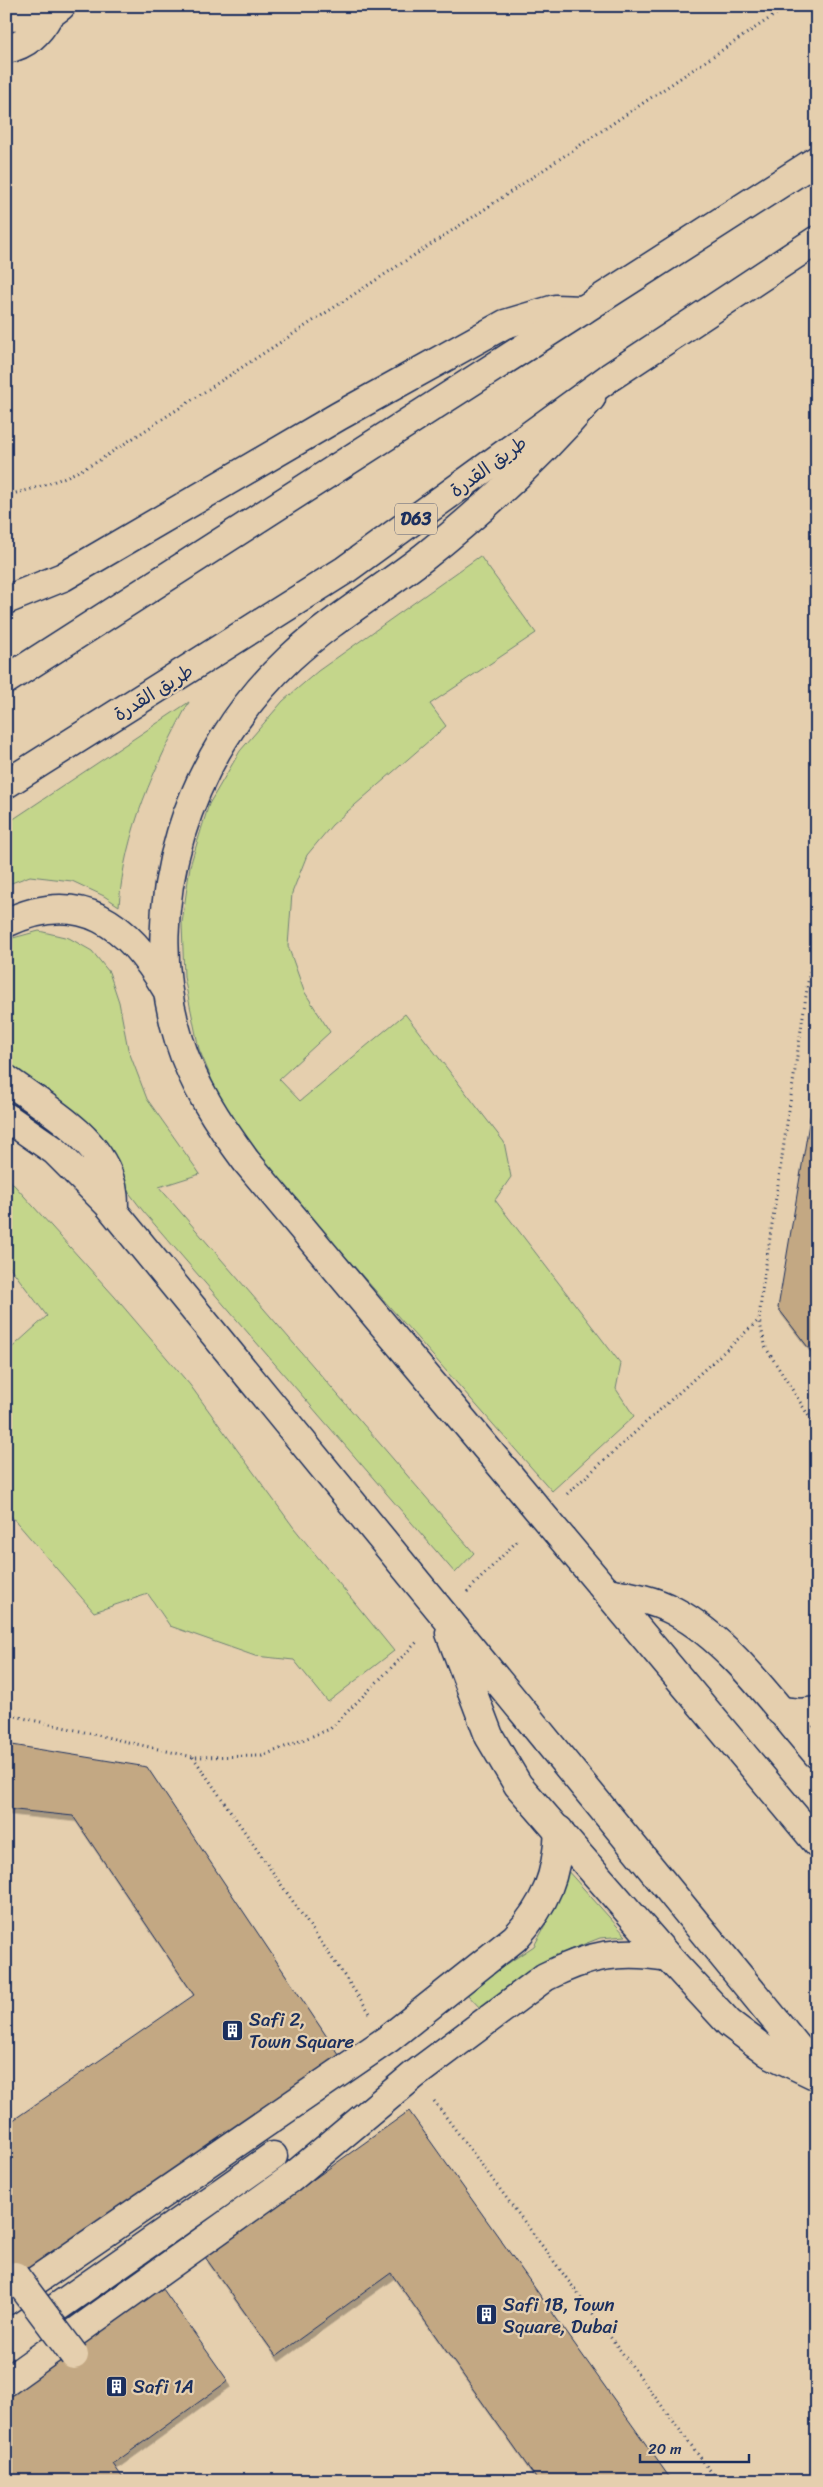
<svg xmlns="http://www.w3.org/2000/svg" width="823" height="2487" font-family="Sriracha,'Playpen Sans Arabic',sans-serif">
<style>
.green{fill:#c4d68b;stroke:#708274}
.building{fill:#c3a883;stroke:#1b2f5e;filter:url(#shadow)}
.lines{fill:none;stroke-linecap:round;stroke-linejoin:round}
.minor-casing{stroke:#1b2f5e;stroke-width:31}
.tertiary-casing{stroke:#1b2f5e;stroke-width:31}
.primary-casing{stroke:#1b2f5e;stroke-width:31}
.path{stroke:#1b2f5e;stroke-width:3;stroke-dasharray:1 4;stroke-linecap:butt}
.minor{stroke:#e5cfae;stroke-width:28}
.tertiary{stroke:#e5cfae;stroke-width:28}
.primary{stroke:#e5cfae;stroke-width:28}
.minor-bridge-casing{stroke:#1b2f5e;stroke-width:31;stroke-linecap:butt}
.minor-bridge{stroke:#e5cfae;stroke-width:28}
.labels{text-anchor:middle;stroke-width:4.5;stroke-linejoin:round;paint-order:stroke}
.shield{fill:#e5cfae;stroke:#585f76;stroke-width:1}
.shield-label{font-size:18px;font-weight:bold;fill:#1b2f5e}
.street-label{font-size:19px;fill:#1b2f5e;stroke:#e5cfae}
.poi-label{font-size:19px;fill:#1b2f5e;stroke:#e5cfae;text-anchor:start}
</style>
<defs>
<filter id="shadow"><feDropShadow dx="3" dy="5.5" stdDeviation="0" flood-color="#0004"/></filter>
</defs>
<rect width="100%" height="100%" fill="#e5cfae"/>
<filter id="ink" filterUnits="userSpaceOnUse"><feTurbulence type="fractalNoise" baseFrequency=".02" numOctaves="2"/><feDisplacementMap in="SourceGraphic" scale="10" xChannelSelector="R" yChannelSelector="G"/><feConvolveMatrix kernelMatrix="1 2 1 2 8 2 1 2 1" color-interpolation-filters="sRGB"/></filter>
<g filter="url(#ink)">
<path class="green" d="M 480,556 L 536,633 L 430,704 L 446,726 L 332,825 L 307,855 L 292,893 L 288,946 L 304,991 L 330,1032 L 279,1079 L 300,1101 L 405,1014 L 504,1142 L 511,1177 L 495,1200 L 621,1364 L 616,1389 L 634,1416 L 552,1491 L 255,1154 L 225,1111 L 199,1049 L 184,977 L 182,923 L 190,866 L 209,804 L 240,751 L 283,701 L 318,671 Z
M 189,702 C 155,766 124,832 119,906 L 104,896 L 72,881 L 30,876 L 6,885 L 6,824 Z
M 39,931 L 69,938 L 92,951 L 109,972 L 119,1002 L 128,1049 L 147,1099 L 200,1174 L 159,1187 L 474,1553 L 455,1573 L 143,1211 L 88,1139 L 6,1072 L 6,943 L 13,938 Z
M 6,1176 L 115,1297 L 190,1385 L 294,1528 L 394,1651 L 328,1702 L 294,1660 L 255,1656 L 170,1626 L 148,1594 L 94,1612 L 6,1510 L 6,1353 L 47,1316 L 6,1262 Z
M 566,1869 L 626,1936 L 600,1938 L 569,1950 L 482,2010 L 465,1992 L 534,1946 L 545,1926 Z"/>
<path class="building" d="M 817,1076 L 817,1359 L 778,1308 Z
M 6,1744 L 147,1767 L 345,2064 L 6,2292 L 6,2125 L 194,1995 L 73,1816 L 6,1809 Z
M 409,2111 L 672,2481 L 538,2481 L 391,2273 L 276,2356 L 205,2257 Z
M 158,2282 L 228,2381 L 113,2464 L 125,2481 L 6,2481 L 6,2391 Z"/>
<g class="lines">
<defs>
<path id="minor" d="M 6,17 L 49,15 L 61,6
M 6,49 C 27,45 39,33 49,15
M 6,600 L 63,577 L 339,416 L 505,324 L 555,309 L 583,310
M 780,1711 L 801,1713 L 817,1711
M 6,2301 L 388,2039 L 515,1938 C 546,1904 557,1876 559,1830
M 46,2315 L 273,2156
M 6,2382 L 290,2179 L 414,2075 L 545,1977 C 588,1955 620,1949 668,1957"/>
<path id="tertiary" d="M 591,398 C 541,455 485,509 424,557 C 380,591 331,620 290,658 C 189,752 137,905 179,1040 C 193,1085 218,1123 246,1161 L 817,1843
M 6,923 C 81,887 129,925 167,990
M 6,1079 C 42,1106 96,1134 110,1180 C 114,1190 114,1201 114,1211
M 6,1117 L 55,1151 L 107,1203 L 817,2071
M 608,1592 C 631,1596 654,1600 674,1611 C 730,1640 776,1707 817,1754
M 450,1633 L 489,1736 L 518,1785 L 668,1957 L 729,2023 L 769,2053 L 817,2076"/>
<path id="primary" d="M 6,680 L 817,160
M 6,784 L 345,570 L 610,377 L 817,240"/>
</defs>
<use href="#minor" class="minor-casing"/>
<use href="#tertiary" class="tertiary-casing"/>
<use href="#primary" class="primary-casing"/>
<path class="path" d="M 6,495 C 38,489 66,478 95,463 L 479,213 L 788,6
M 817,922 L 762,1291 L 759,1320 L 766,1348 L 817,1429
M 567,1494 L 759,1320
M 467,1592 L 519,1539
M 6,1714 L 193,1757 L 262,1756 L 330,1729 L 419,1640
M 193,1757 L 370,2013
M 434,2101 L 718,2481"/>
<use href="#minor" class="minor"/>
<use href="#tertiary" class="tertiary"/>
<use href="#primary" class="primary"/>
<defs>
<path id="minor-bridge" d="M 15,2276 L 74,2355"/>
</defs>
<use href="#minor-bridge" class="minor-bridge-casing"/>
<use href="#minor-bridge" class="minor-bridge"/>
</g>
</g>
<defs>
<symbol id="building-square" viewBox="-11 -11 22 22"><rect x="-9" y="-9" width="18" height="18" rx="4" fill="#1b2f5e" stroke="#e5cfae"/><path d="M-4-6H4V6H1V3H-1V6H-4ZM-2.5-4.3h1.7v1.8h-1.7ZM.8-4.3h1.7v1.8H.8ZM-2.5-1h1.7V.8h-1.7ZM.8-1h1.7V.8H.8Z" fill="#fff"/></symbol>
</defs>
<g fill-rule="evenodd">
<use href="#building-square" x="220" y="2018" width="25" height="25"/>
<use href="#building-square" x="474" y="2302" width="25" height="25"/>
<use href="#building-square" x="104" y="2374" width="25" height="25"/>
</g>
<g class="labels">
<rect class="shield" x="395" y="503.5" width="42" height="31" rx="4"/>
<g class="shield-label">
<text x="416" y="525">D63</text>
</g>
<g class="street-label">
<text transform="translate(488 466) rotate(-36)" y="7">طريق القدرة</text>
<text transform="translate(153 692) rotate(-32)" y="7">طريق القدرة</text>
</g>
<g class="poi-label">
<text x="249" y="2026">Safi 2,<tspan x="249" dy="22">Town Square</tspan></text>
<text x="503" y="2311">Safi 1B, Town<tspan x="503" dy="22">Square, Dubai</tspan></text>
<text x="133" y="2393">Safi 1A</text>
</g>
</g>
<rect width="823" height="2487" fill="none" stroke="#e5cfae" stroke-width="25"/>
<rect x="12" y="12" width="798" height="2462" fill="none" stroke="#1b2f5e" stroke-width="2" filter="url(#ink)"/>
<path d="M640 2454v8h109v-8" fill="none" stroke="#1b2f5e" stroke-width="2.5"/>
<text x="648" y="2454" font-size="15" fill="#1b2f5e" stroke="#e5cfae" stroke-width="4" paint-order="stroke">20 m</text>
</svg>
